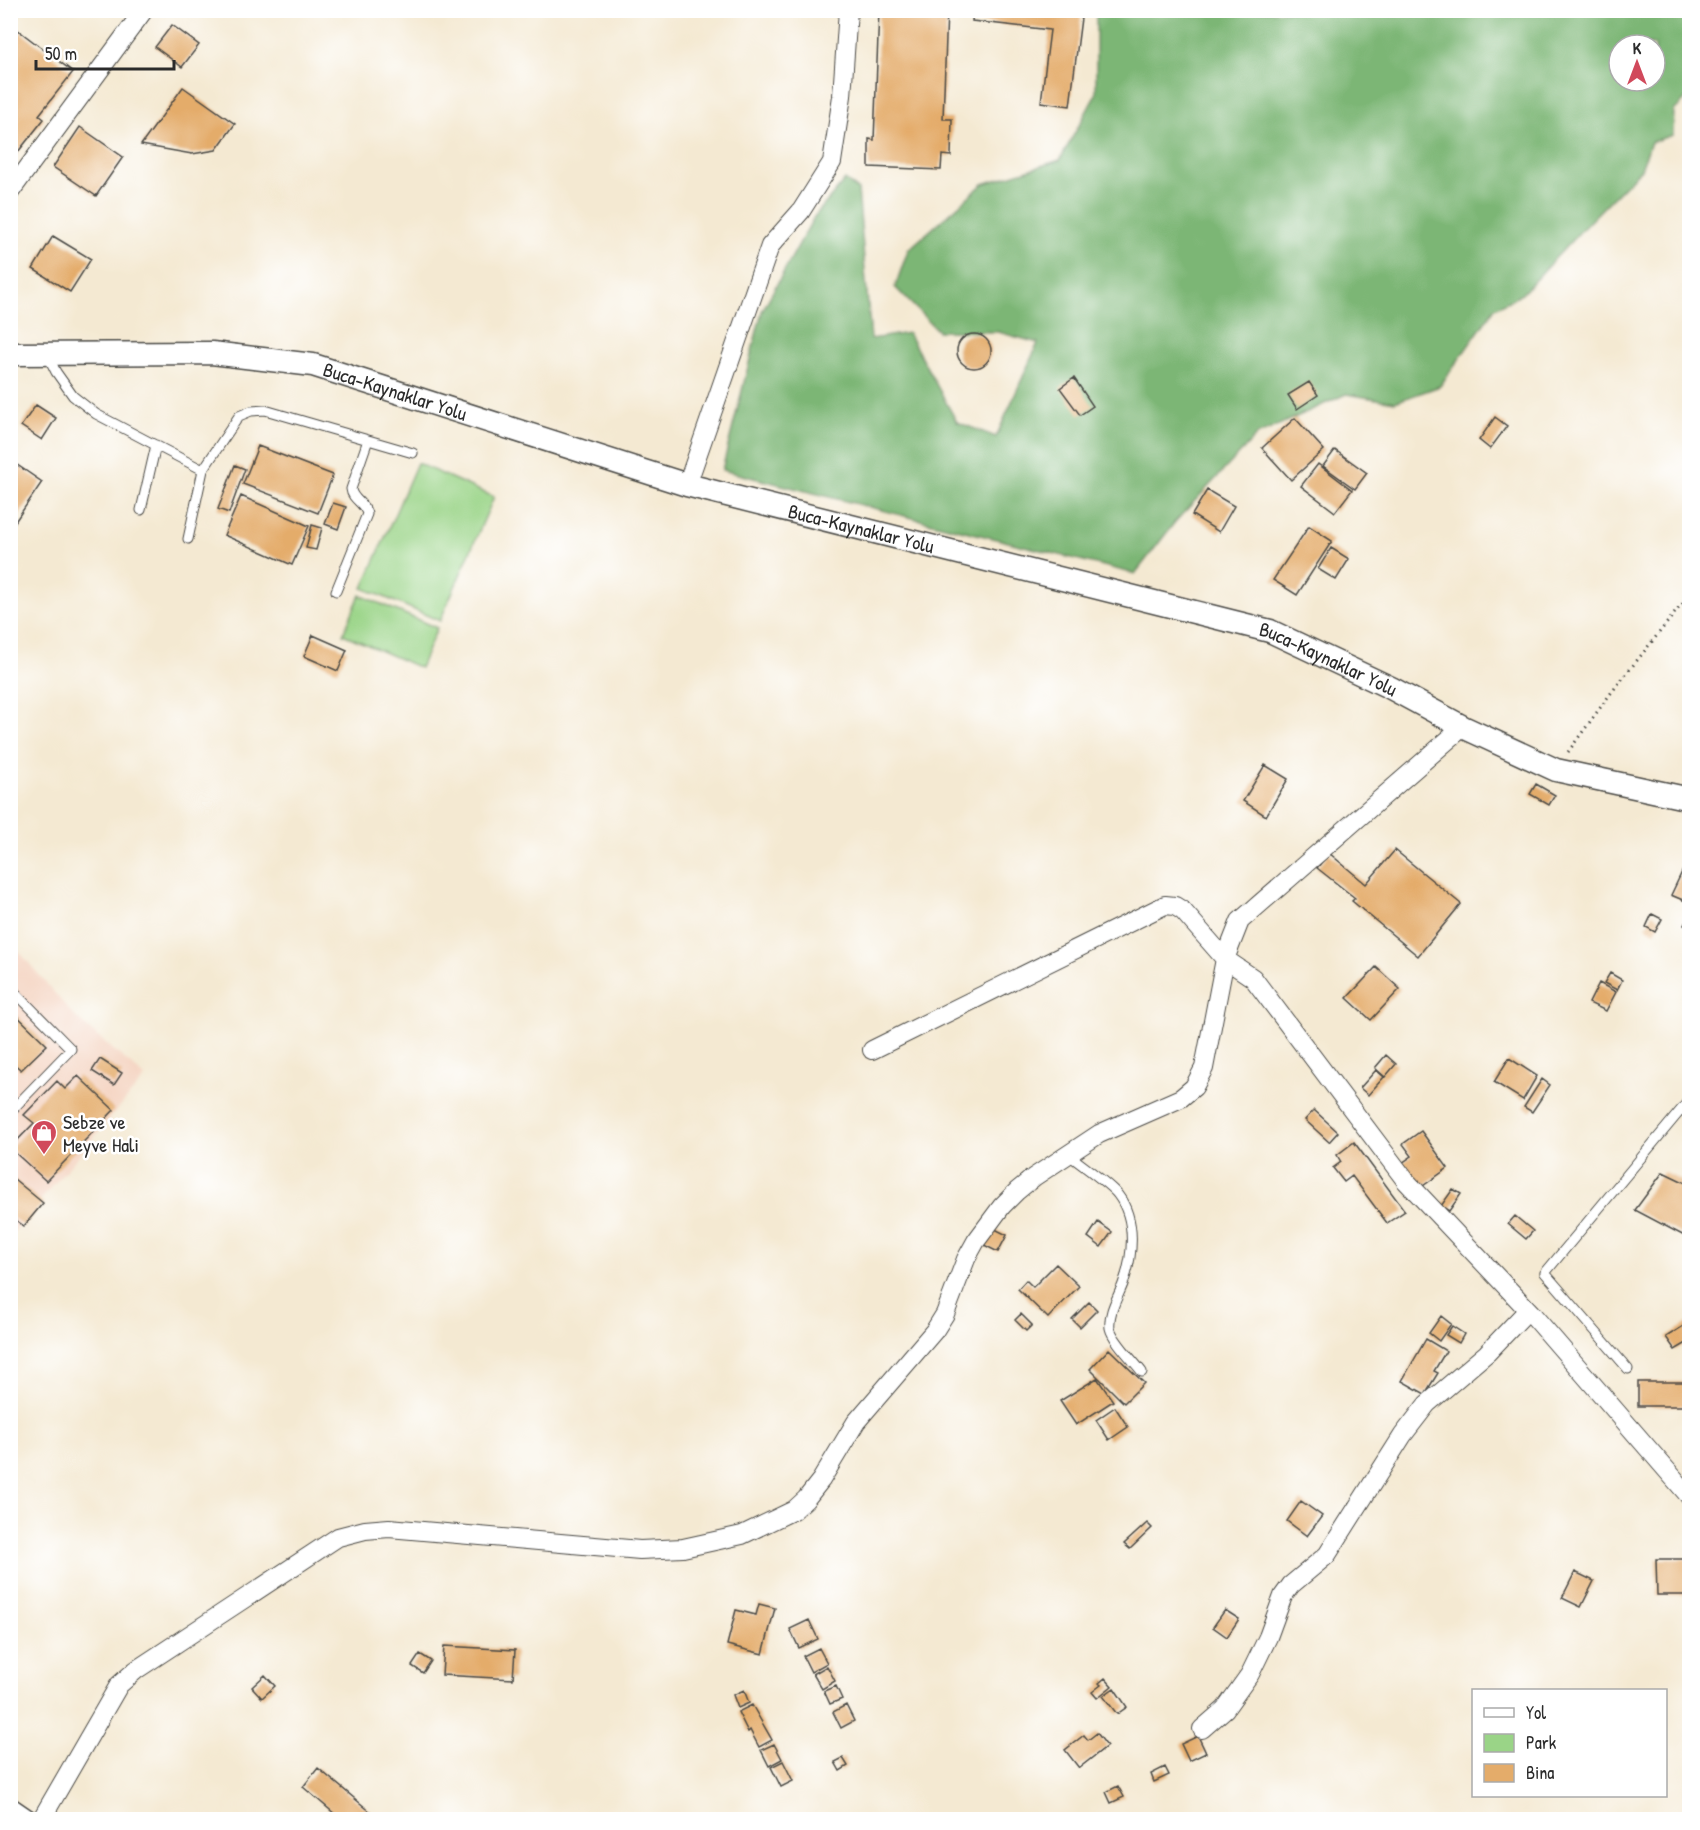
<svg xmlns="http://www.w3.org/2000/svg" width="1700" height="1830" font-family="'Patrick Hand',sans-serif">
<style>
.built{fill:#f4d3c0}
.green{fill:#9ad487;stroke:#628059;stroke-width:1.5}
.forest{fill:#7bb674;stroke:#537050;stroke-width:1.5;fill-rule:evenodd}
.building{fill:#e4ac6a}
.lines{fill:none;stroke-linecap:round;stroke-linejoin:round}
.service-casing{stroke:#494844;stroke-width:11}
.minor-casing{stroke:#494844;stroke-width:20}
.tertiary-casing{stroke:#494844;stroke-width:25}
.path{stroke:#494844;stroke-width:3;stroke-dasharray:1.5 4.5;stroke-linecap:butt}
.service{stroke:#fff;stroke-width:9}
.minor{stroke:#fff;stroke-width:18}
.tertiary{stroke:#fff;stroke-width:22}
.labels{text-anchor:middle;stroke-width:5;stroke-linejoin:round;paint-order:stroke}
.street-label{font-size:20px;fill:#2b2b2b;stroke:#fff}
.poi-label{font-size:20px;fill:#2b2b2b;stroke:#fff;text-anchor:start}
</style>
<rect width="100%" height="100%" fill="#fff"/>
<filter id="ink" filterUnits="userSpaceOnUse"><feTurbulence type="fractalNoise" baseFrequency=".0167" numOctaves="2"/><feDisplacementMap in="SourceGraphic" scale="12" xChannelSelector="R" yChannelSelector="G"/><feConvolveMatrix kernelMatrix="1 2 1 2 8 2 1 2 1" color-interpolation-filters="sRGB"/></filter>
<filter id="wash" filterUnits="userSpaceOnUse"><feTurbulence type="fractalNoise" baseFrequency=".008" numOctaves="4" result="noise"/><feDisplacementMap in="SourceGraphic" scale="24" xChannelSelector="R" yChannelSelector="G"/><feGaussianBlur stdDeviation="1.35" result="paint"/><feColorMatrix in="noise" values="0 0 0 0 0 0 0 0 0 0 0 0 0 0 0 0 0 1.4 0 .05"/><feComposite in="paint" operator="in"/></filter>
<g filter="url(#wash)">
<rect width="100%" height="100%" fill="#f4e9d2"/>
<path class="built" d="M 11,942 L 74,1016 L 145,1077 L 11,1235 Z"/>
<path class="green" d="M 417,463 L 494,497 L 440,621 L 363,588 Z
M 360,595 L 437,628 L 420,668 L 343,634 Z"/>
<path class="forest" d="M 1096,11 L 1689,11 L 1689,96 L 1674,111 L 1673,135 L 1651,142 L 1641,169 L 1589,222 L 1522,294 L 1495,308 L 1440,386 L 1395,402 L 1346,394 L 1257,435 L 1175,522 L 1135,574 L 722,470 L 762,311 L 814,217 L 845,180 L 858,190 L 871,339 L 908,333 L 957,422 L 996,437 L 1038,343 L 998,332 L 938,331 L 895,287 L 908,250 L 983,184 L 1060,160 L 1096,94 ZM 1619,45 L 1655,45 L 1655,81 L 1619,81 Z"/>
<g id="blocks">
<path class="building" d="M 879,10 L 947,10 L 943,119 L 952,119 L 951,156 L 942,155 L 941,170 L 869,167 L 869,139 L 874,140 Z
M 973,10 L 1082,10 L 1070,106 L 1041,102 L 1050,30 L 972,21 Z
M 172,25 L 199,45 L 182,67 L 155,47 Z
M 14,27 L 73,72 L 39,115 L 44,119 L 10,162 L 10,32 Z
M 183,87 L 235,124 L 216,150 L 192,154 L 141,145 Z
M 80,127 L 123,157 L 96,196 L 53,167 Z
M 53,236 L 91,259 L 70,292 L 33,269 Z
M957 351a17 17 0 1 1 34 0a17 17 0 1 1-34 0Z
M 1074,378 L 1093,406 L 1080,415 L 1060,388 Z
M 1309,382 L 1318,395 L 1297,409 L 1288,395 Z
M 36,405 L 56,418 L 42,440 L 21,426 Z
M 1495,417 L 1507,426 L 1490,449 L 1479,440 Z
M 1295,418 L 1324,450 L 1291,480 L 1262,448 Z
M 258,446 L 333,475 L 318,513 L 243,484 Z
M 1335,450 L 1367,473 L 1355,489 L 1323,466 Z
M 10,460 L 42,482 L 10,529 Z
M 1318,464 L 1352,490 L 1335,512 L 1301,486 Z
M 235,465 L 245,469 L 229,513 L 218,509 Z
M 1207,490 L 1234,506 L 1219,532 L 1192,515 Z
M 241,496 L 309,526 L 292,565 L 224,535 Z
M 333,503 L 346,507 L 338,529 L 325,524 Z
M 312,525 L 322,528 L 316,550 L 306,548 Z
M 1309,526 L 1332,541 L 1297,595 L 1273,580 Z
M 1331,548 L 1349,559 L 1336,580 L 1318,569 Z
M 313,635 L 347,650 L 338,671 L 304,656 Z
M 1265,765 L 1288,779 L 1266,816 L 1243,801 Z
M 1536,784 L 1555,795 L 1549,805 L 1530,794 Z
M 1395,850 L 1461,904 L 1418,956 L 1352,901 L 1355,898 L 1317,868 L 1329,853 L 1366,884 Z
M 1690,855 L 1690,903 L 1671,895 Z
M 1652,914 L 1662,919 L 1655,932 L 1646,927 Z
M 1690,914 L 1690,928 L 1684,925 Z
M 1376,967 L 1400,989 L 1371,1020 L 1347,998 Z
M 1610,973 L 1622,980 L 1617,990 L 1604,983 Z
M 1599,983 L 1616,992 L 1606,1011 L 1589,1003 Z
M 10,1009 L 47,1045 L 21,1070 L 10,1060 Z
M 1386,1055 L 1396,1064 L 1385,1077 L 1375,1068 Z
M 1509,1058 L 1537,1076 L 1523,1100 L 1494,1082 Z
M 100,1059 L 122,1073 L 114,1085 L 92,1071 Z
M 1376,1070 L 1384,1077 L 1368,1095 L 1360,1088 Z
M 78,1076 L 114,1110 L 46,1181 L 10,1148 L 34,1123 L 24,1115 L 57,1081 L 65,1089 Z
M 1542,1079 L 1550,1085 L 1532,1112 L 1524,1107 Z
M 1314,1110 L 1338,1132 L 1329,1142 L 1305,1120 Z
M 1421,1131 L 1448,1168 L 1420,1188 L 1402,1163 L 1412,1156 L 1403,1144 Z
M 1354,1142 L 1405,1211 L 1387,1223 L 1352,1176 L 1344,1182 L 1333,1168 L 1341,1162 L 1337,1155 Z
M 1663,1172 L 1690,1185 L 1690,1239 L 1635,1210 Z
M 14,1179 L 43,1203 L 24,1226 L 10,1216 L 10,1183 Z
M 1453,1189 L 1461,1194 L 1449,1211 L 1441,1206 Z
M 1515,1216 L 1533,1231 L 1526,1239 L 1508,1224 Z
M 1098,1222 L 1112,1232 L 1101,1247 L 1088,1237 Z
M 991,1227 L 1007,1235 L 998,1252 L 982,1244 Z
M 1056,1264 L 1079,1286 L 1048,1318 L 1018,1289 L 1026,1280 L 1033,1287 Z
M 1089,1302 L 1097,1310 L 1080,1327 L 1072,1319 Z
M 1021,1314 L 1032,1325 L 1026,1331 L 1015,1320 Z
M 1441,1316 L 1451,1324 L 1439,1341 L 1429,1333 Z
M 1688,1323 L 1690,1326 L 1690,1341 L 1675,1350 L 1666,1337 Z
M 1452,1326 L 1464,1334 L 1459,1343 L 1446,1335 Z
M 1426,1339 L 1446,1351 L 1434,1371 L 1438,1373 L 1425,1394 L 1402,1381 Z
M 1109,1349 L 1144,1383 L 1124,1403 L 1090,1369 Z
M 1097,1378 L 1113,1401 L 1076,1425 L 1060,1401 Z
M 1638,1382 L 1690,1382 L 1690,1406 L 1638,1406 Z
M 1115,1407 L 1128,1427 L 1109,1440 L 1096,1420 Z
M 1301,1501 L 1322,1516 L 1307,1536 L 1287,1521 Z
M 1147,1523 L 1152,1528 L 1130,1549 L 1124,1544 Z
M 1656,1559 L 1690,1559 L 1690,1595 L 1657,1595 Z
M 1575,1572 L 1594,1581 L 1581,1607 L 1562,1598 Z
M 759,1604 L 775,1608 L 763,1654 L 727,1645 L 736,1610 L 756,1615 Z
M 1225,1610 L 1239,1619 L 1227,1637 L 1213,1627 Z
M 809,1620 L 818,1639 L 799,1648 L 790,1629 Z
M 444,1646 L 515,1650 L 513,1679 L 442,1675 Z
M 819,1648 L 827,1663 L 811,1672 L 803,1656 Z
M 420,1654 L 431,1661 L 423,1673 L 412,1666 Z
M 827,1666 L 835,1681 L 822,1689 L 813,1674 Z
M 265,1675 L 275,1686 L 262,1698 L 252,1687 Z
M 1105,1678 L 1112,1686 L 1097,1698 L 1092,1692 L 1101,1685 L 1099,1683 Z
M 836,1686 L 842,1699 L 830,1704 L 824,1691 Z
M 1114,1688 L 1127,1707 L 1117,1714 L 1103,1696 Z
M 744,1690 L 749,1703 L 738,1708 L 733,1695 Z
M 752,1705 L 772,1740 L 759,1747 L 750,1730 L 748,1732 L 738,1712 Z
M 846,1705 L 854,1721 L 841,1728 L 833,1712 Z
M 1097,1733 L 1107,1746 L 1079,1768 L 1065,1750 L 1084,1735 L 1088,1740 Z
M 1198,1736 L 1206,1753 L 1189,1761 L 1181,1744 Z
M 774,1744 L 782,1759 L 769,1766 L 761,1750 Z
M 843,1758 L 848,1766 L 840,1771 L 835,1762 Z
M 783,1761 L 793,1781 L 781,1787 L 771,1767 Z
M 1165,1767 L 1169,1775 L 1154,1782 L 1151,1774 Z
M 318,1768 L 372,1813 L 366,1820 L 342,1820 L 303,1787 Z
M 1118,1786 L 1124,1797 L 1111,1803 L 1106,1792 Z"/>
</g>
</g>
<g filter="url(#ink)">
<use href="#blocks" fill-opacity="0" stroke="#494844" stroke-width="1.5"/>
<g class="lines">
<defs>
<path id="service" d="M 48,356 L 56,372 L 73,396 L 96,414 L 203,470 L 239,416 L 251,411 L 265,410 L 413,453
M 141,510 L 156,445
M 188,539 L 203,470
M 336,591 L 367,514 C 365,503 352,500 351,489 L 368,440
M 10,987 L 71,1049 L 10,1112
M 1068,1154 C 1080,1164 1110,1184 1118,1195 C 1137,1220 1133,1257 1123,1284 C 1118,1297 1108,1313 1110,1328 C 1113,1341 1134,1361 1142,1372
M 1628,1369 L 1545,1273 L 1690,1099"/>
<path id="minor" d="M 10,192 L 144,10
M 687,485 L 770,246 L 801,211 L 832,162 L 842,96 L 848,10
M 1463,727 L 1240,921 L 1225,959 L 1253,978 L 1406,1181 L 1531,1313 L 1690,1497
M 1202,1729 L 1225,1709 L 1250,1674 L 1268,1637 L 1283,1596 L 1291,1585 L 1327,1555 L 1403,1435 L 1427,1404 L 1487,1353 L 1528,1310
M 41,1820 L 119,1685 L 136,1670 L 338,1537 L 365,1530 L 389,1528 L 640,1550 L 683,1548 L 742,1535 L 794,1510 L 806,1499 L 821,1480 L 856,1422 L 935,1330 L 945,1314 L 966,1259 L 976,1241 L 1002,1206 L 1017,1191 L 1034,1177 L 1099,1134 L 1181,1098 L 1194,1087 L 1204,1068 L 1225,959 L 1183,911 L 1175,906 L 1165,905 L 872,1050"/>
<g id="tertiary">
<path id="s1" d="M 10,354 L 212,353 L 313,365 L 687,485 L 1270,631 L 1391,688 L 1463,727 L 1556,770 L 1690,799"/>
<path d="M 10,1809 L 26,1820"/>
</g>
</defs>
<use href="#service" class="service-casing"/>
<use href="#minor" class="minor-casing"/>
<use href="#tertiary" class="tertiary-casing"/>
<path class="path" d="M 1568,752 L 1611,693 L 1690,594"/>
<use href="#service" class="service"/>
<use href="#minor" class="minor"/>
<use href="#tertiary" class="tertiary"/>
</g>
</g>
<defs>
<symbol id="shop-pin" viewBox="-11 -11 22 30"><path d="M0 17L-7.5 6A9.5 9.5 0 1 1 7.5 6Z" fill="#d1495b" stroke="#fff"/><path d="M-5-2.5h2.3a2.7 3.5 0 0 1 5.4 0H5L5.5 6h-11ZM-1.5-2.5h3a1.5 2.3 0 0 0-3 0Z" fill="#fff"/></symbol>
</defs>
<g fill-rule="evenodd">
<use href="#shop-pin" x="29" y="1118" width="30" height="40"/>
</g>
<g class="labels">
<g class="street-label">
<text dy="7" stroke="none"><textPath href="#s1" startOffset="390">Buca-Kaynaklar Yolu</textPath></text>
<text dy="7" stroke="none"><textPath href="#s1" startOffset="876">Buca-Kaynaklar Yolu</textPath></text>
<text dy="7" stroke="none"><textPath href="#s1" startOffset="1362">Buca-Kaynaklar Yolu</textPath></text>
</g>
<g class="poi-label">
<text x="63" y="1129">Sebze ve<tspan x="63" dy="23">Meyve Hali</tspan></text>
</g>
</g>
<rect width="1700" height="1830" fill="none" stroke="#fff" stroke-width="36"/>
<rect x="1472" y="1689" width="195" height="108" fill="#ffffff" stroke="#aaaaaa" stroke-width="1.5"/>
<rect x="1484" y="1708" width="30" height="9" fill="#ffffff" stroke="#aaaaaa" stroke-width="1.5"/>
<text x="1526" y="1719" font-size="18" fill="#2b2b2b">Yol</text>
<rect x="1484" y="1734" width="30" height="18" fill="#9ad487" stroke="#aaaaaa" stroke-width="1.5"/>
<text x="1526" y="1749" font-size="18" fill="#2b2b2b">Park</text>
<rect x="1484" y="1764" width="30" height="18" fill="#e4ac6a" stroke="#aaaaaa" stroke-width="1.5"/>
<text x="1526" y="1779" font-size="18" fill="#2b2b2b">Bina</text>
<g transform="translate(1637 63)"><circle r="28" fill="#ffffff" stroke="#aaaaaa" stroke-width="1.5"/>
<path d="M0-4.5L10 22L0 15L-10 22Z" fill="#d1495b"/>
<text y="-9" font-size="16" font-weight="bold" text-anchor="middle" fill="#2b2b2b">K</text>
</g>
<path d="M36 60v9h138v-9" fill="none" stroke="#2b2b2b" stroke-width="3"/>
<text x="45" y="60" font-size="18" fill="#2b2b2b" stroke="#ffffff" stroke-width="4.5" paint-order="stroke">50 m</text>
</svg>
